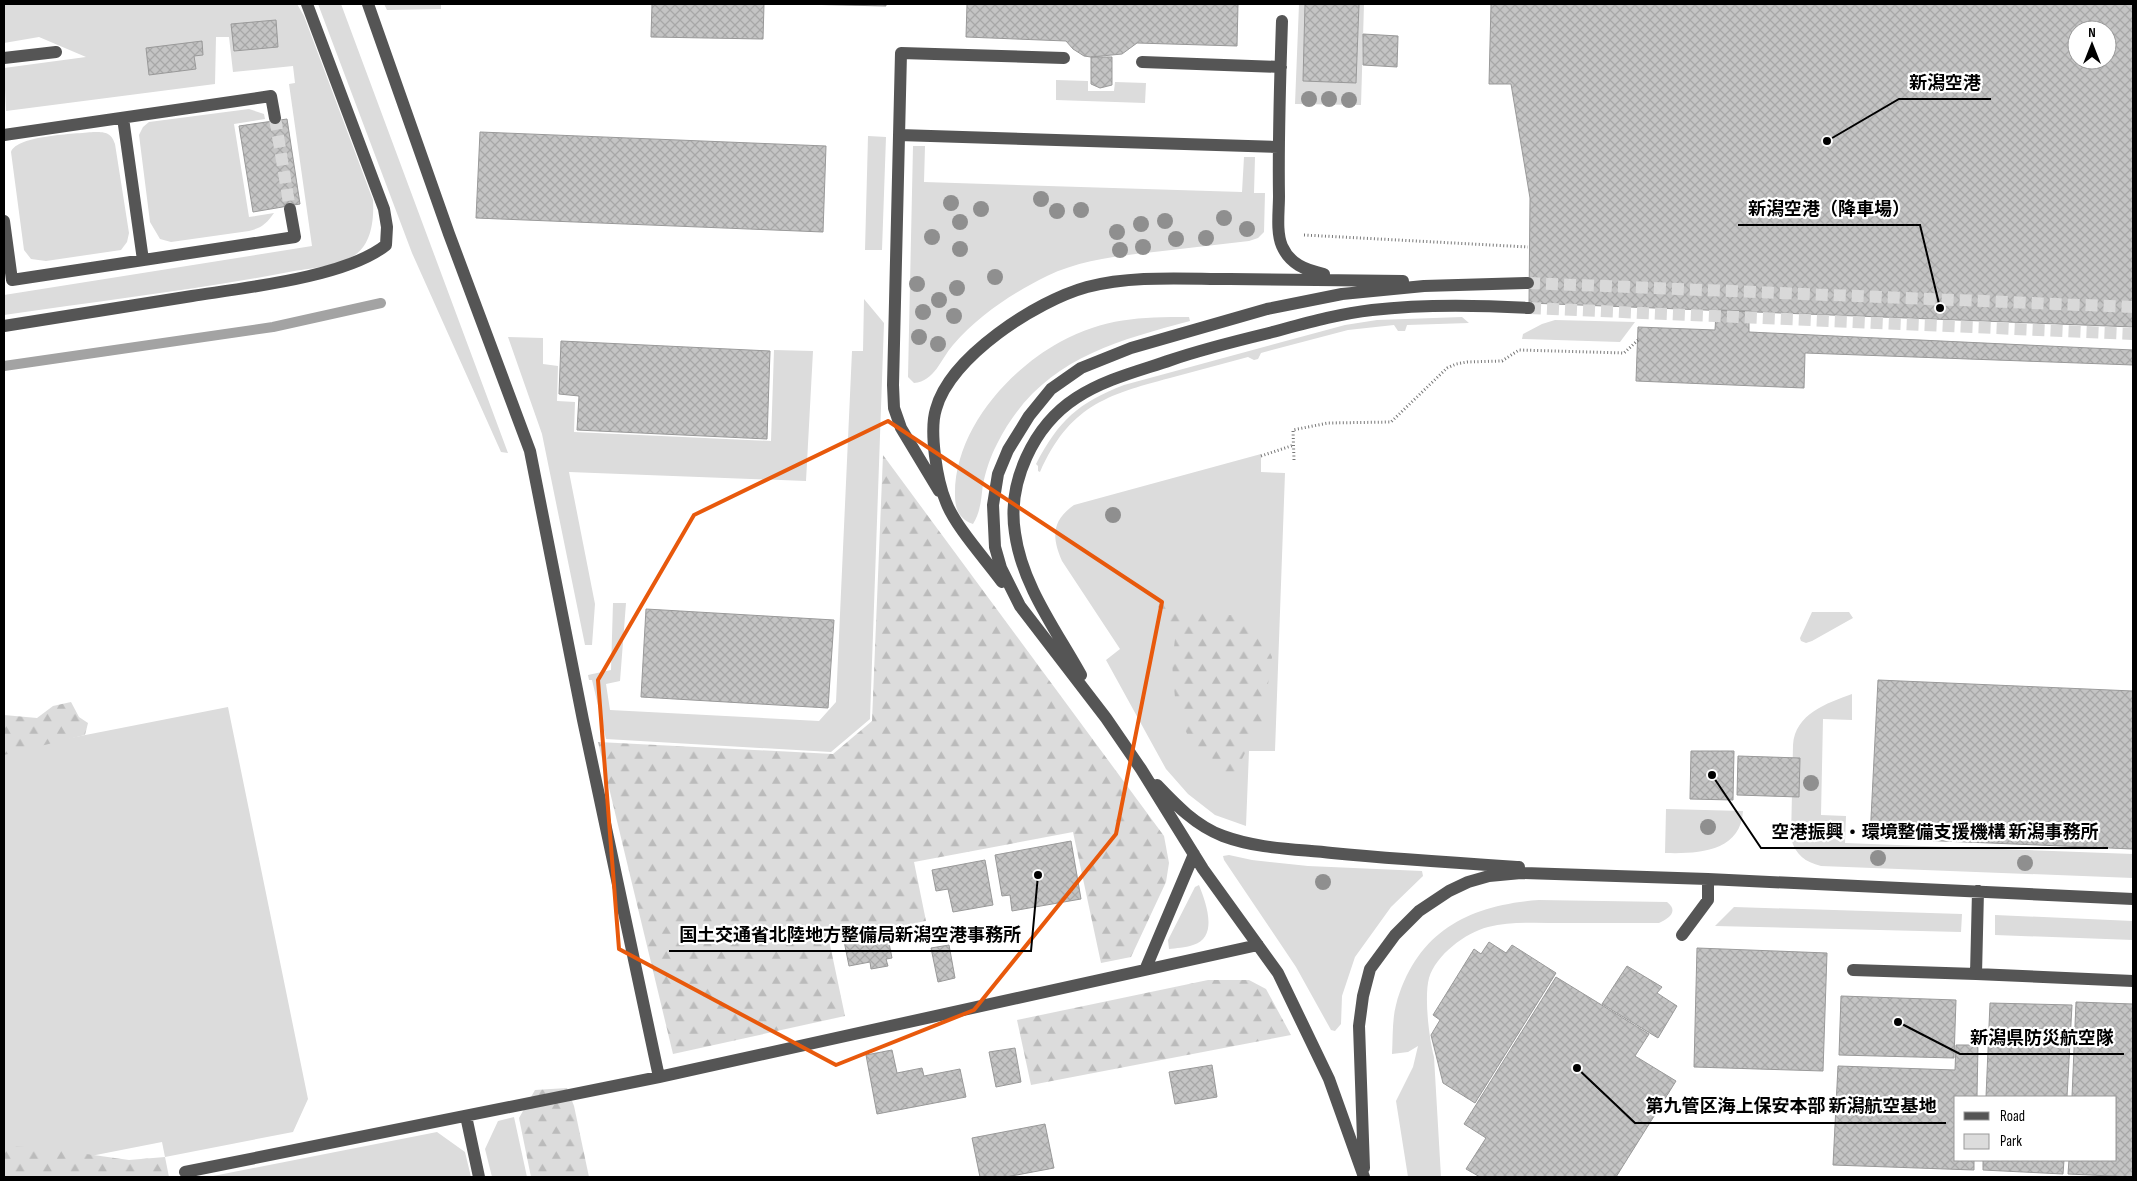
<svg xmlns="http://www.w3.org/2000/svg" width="2137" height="1181" font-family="'Sofia Sans Condensed','Noto Sans JP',sans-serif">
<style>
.green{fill:#dcdcdc}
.forest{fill:url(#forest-firs)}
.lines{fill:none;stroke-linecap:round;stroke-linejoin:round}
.stream{stroke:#a3a3a3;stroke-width:10}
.building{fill:url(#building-cross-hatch);stroke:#999;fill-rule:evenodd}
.minor-tunnel{stroke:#d9d9d9;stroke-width:12;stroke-dasharray:12 6;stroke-linecap:butt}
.path{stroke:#777;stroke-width:3;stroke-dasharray:1 2.5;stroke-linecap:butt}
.minor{stroke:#555;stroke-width:12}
.tree{fill:#8f8f8f}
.marked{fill:none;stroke:#e8590c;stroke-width:4;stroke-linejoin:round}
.leader{fill:none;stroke:#000;stroke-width:2}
.callout-dot{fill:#000;stroke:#fff;stroke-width:2}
.callout-label{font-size:18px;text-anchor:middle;font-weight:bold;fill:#000;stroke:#fff;stroke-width:4.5;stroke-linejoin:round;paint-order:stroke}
</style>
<defs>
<pattern id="forest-firs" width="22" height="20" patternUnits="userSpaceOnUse" patternTransform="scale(1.25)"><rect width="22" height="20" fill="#dcdcdc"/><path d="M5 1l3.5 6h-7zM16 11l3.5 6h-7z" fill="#bbb"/></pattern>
<pattern id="building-cross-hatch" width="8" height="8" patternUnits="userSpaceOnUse" patternTransform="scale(1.25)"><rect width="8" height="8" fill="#c4c4c4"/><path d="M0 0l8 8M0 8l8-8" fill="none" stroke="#a7a7a7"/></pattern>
</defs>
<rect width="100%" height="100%" fill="#fff"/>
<path class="green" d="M 4,4 L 297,4 L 304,16 L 373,200 C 374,219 372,243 355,255 C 337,267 310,268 289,272 C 195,290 99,301 4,315 L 4,295 L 312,246 L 289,84 L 295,83 L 293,66 L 233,72 L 229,37 L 216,37 L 215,84 L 6,111 L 4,68 L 86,57 L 39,37 L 4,43 Z
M 318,4 L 341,4 L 508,453 L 501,452 L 412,253 Z
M 384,4 L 441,4 L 441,9 L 387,10 Z
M 1299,4 L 1306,4 L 1303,80 L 1356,82 L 1359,4 L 1364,4 L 1361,105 L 1295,104 Z
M 1056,80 L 1088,81 L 1088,91 L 1114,91 L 1115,82 L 1146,83 L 1145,103 L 1056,100 Z
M 249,109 L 264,114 L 265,119 L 234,124 L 249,217 L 274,213 C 267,223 262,228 249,231 L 171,242 L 160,239 L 150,222 L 139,135 L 143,127 L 149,122 Z
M 93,132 C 105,132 111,132 115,144 L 129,233 L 127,242 L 121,250 L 46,261 L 31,259 L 24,250 L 11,152 C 17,135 76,134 93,132 Z
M 868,136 L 886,137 L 882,250 L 865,250 Z
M 913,146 L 925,146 L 924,182 L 1242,192 L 1244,157 L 1255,157 L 1254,193 L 1265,193 L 1264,232 L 1258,238 L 1249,241 C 1217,245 1186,248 1154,252 C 1118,256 1080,260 1047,276 C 1011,294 979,315 953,345 C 940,360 935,381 914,383 L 908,377 Z
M 864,299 L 884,323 L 870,719 L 831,752 L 606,739 L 592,680 L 589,680 L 588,675 L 611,670 L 613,603 L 626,603 L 620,681 L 606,684 L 610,710 L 819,721 L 836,702 L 852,351 L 863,351 Z
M 1189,317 L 1190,321 C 1108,343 1038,362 997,444 C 990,457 986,471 983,484 C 981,499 981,511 973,524 C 959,519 955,509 955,495 C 954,432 1007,371 1060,342 C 1105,318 1139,317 1189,317 Z
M 1462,317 L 1469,323 L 1407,325 L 1405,331 L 1398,331 L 1394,325 L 1348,330 L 1261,353 L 1258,359 L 1254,360 L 1248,357 C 1222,364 1196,371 1170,378 C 1105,395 1069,407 1040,472 L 1038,471 L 1038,466 L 1036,464 C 1059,420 1078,403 1124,385 L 1345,325 L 1377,320 Z
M 1555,320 L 1635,322 L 1620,342 L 1522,339 L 1523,334 L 1542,324 Z
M 508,337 L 543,338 L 543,364 L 558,366 L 557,401 L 575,402 L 574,432 L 771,441 L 774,350 L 813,351 L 806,481 L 569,472 L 595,604 L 592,645 L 585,645 L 542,434 Z
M 1261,454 L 1261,472 L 1285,473 L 1275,751 L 1249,751 L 1246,826 L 1215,815 L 1188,794 L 1166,769 L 1106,660 L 1120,649 L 1062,561 C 1052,538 1051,521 1074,505 Z
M 1812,612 L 1849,612 L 1853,618 L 1812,641 L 1806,643 L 1801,641 L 1800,638 Z
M 1852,694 L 1852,720 L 1823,719 L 1821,815 L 1846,816 L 1845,843 L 2133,854 L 2133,878 L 1821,866 C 1805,862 1796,855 1791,839 L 1793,745 C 1795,714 1827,703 1852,694 Z
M 228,707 L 308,1099 L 293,1132 L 165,1157 L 162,1142 L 4,1173 L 4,751 Z
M 1666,809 L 1743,811 C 1741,852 1697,854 1665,853 Z
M 1229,855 L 1252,860 L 1308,866 L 1422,871 L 1423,876 L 1391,907 L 1355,957 L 1342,996 L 1341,1024 L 1335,1031 L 1331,1030 L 1296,967 L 1224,860 L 1223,856 Z
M 1199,885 C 1206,903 1219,937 1193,945 C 1185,948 1176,948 1169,949 L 1168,940 L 1195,887 Z
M 1539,900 L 1667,902 C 1679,911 1669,919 1659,923 C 1627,923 1596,923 1564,923 C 1539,923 1513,921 1488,927 C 1465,933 1436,955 1429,978 C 1424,997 1429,1038 1434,1057 L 1441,1177 L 1408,1177 L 1396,1101 L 1413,1067 L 1418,1046 L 1408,1052 L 1392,1054 C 1393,1038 1392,1020 1396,1005 C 1416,932 1468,905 1539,900 Z
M 1734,907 L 1962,914 L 1961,932 L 1715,926 Z
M 1995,915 L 2133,921 L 2133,940 L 1995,935 Z
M 514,1117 L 527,1177 L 492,1177 L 485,1149 L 498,1121 Z
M 437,1132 L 465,1152 L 471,1177 L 208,1177 Z"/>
<path class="forest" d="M 883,455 L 1164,836 L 1169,863 L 1166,882 L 1131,957 L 1101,963 L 1073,832 L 914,862 L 926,921 L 829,940 L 845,1016 L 673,1054 L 598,742 L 833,754 L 872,721 Z
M 1173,598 L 1193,620 L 1200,602 L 1216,615 L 1233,615 L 1260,632 L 1272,657 L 1262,725 L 1251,741 L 1235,773 L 1224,781 L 1211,772 L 1213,759 L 1192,745 L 1176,709 L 1172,664 L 1175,639 L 1154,599 Z
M 71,702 L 79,717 L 88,723 L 85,735 L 4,755 L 4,715 L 37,718 L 53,706 Z
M 1208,980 L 1249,980 L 1266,989 L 1291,1035 L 1031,1085 L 1017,1020 Z
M 567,1088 L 574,1106 L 589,1177 L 531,1177 L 519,1118 L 535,1090 Z
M 4,1145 L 65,1151 L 129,1160 L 165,1157 L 169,1177 L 4,1177 Z"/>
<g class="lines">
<path class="stream" d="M 4,366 L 273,327 L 381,303"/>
</g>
<path class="building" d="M 652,4 L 764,4 L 763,39 L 651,37 Z
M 800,4 L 886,4 L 886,6 Z
M 967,4 L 1238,4 L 1237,46 L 1137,43 L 1122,54 L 1091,57 L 1084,56 L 1073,49 L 1066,41 L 966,37 Z
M 1305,4 L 1359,4 L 1356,83 L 1303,81 Z
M 1491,4 L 2133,4 L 2133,327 L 1529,303 L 1530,198 L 1511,84 L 1489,84 ZM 2077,30 L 2107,30 L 2107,60 L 2077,60 Z
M 276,20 L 278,47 L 234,51 L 231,24 Z
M 1363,34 L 1398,36 L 1397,67 L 1363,65 Z
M 202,41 L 203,55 L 194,56 L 196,69 L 149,75 L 146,48 Z
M 1091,57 L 1112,57 L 1112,85 L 1100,88 L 1091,84 Z
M 287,119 L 300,204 L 253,212 L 239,126 Z
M 480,132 L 826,146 L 823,232 L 476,218 Z
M 1718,310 L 1749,311 L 1749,332 L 2133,350 L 2133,365 L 1805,353 L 1804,388 L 1636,381 L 1638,327 L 1715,330 L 1716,313 Z
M 561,341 L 770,351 L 767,439 L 577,430 L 579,396 L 559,394 Z
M 646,609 L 834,620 L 828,708 L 641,697 Z
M 1878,680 L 2133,691 L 2133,849 L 1870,838 Z
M 1691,751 L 1734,751 L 1733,800 L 1690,799 Z
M 1738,756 L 1800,758 L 1799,797 L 1737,795 Z
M 1071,841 L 1081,899 L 1012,911 L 1010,895 L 1002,896 L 995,855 Z
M 985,860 L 993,905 L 953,912 L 948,889 L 936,891 L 932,870 Z
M 887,933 L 892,958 L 886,959 L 888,966 L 871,969 L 870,962 L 849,966 L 844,941 Z
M 1489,942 L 1506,953 L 1512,945 L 1556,973 L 1475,1103 L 1443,1083 L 1431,1035 L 1440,1020 L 1433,1015 L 1474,949 L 1481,954 Z
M 949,945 L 955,978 L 938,982 L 931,948 Z
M 1697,948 L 1827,953 L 1823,1071 L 1694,1067 Z
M 1627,966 L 1662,987 L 1657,993 L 1677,1006 L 1658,1038 L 1602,1004 Z
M 1556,977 L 1649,1034 L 1635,1056 L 1676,1081 L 1616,1177 L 1480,1177 L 1466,1169 L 1486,1138 L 1464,1124 Z
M 1841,996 L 1956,1000 L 1954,1058 L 1839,1055 Z
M 2076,1002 L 2133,1004 L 2133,1177 L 2068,1174 L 2069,1160 L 2116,1160 L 2116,1097 L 2072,1097 Z
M 1990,1003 L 2072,1005 L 2067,1097 L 1986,1097 Z
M 1956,1045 L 1978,1045 L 1977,1097 L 1956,1097 L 1956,1160 L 1974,1160 L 1974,1170 L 1833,1165 L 1838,1066 L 1955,1070 Z
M 1015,1048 L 1021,1082 L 996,1087 L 989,1052 Z
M 892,1050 L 897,1073 L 922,1068 L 924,1076 L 960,1069 L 966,1097 L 877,1114 L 866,1055 Z
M 1212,1065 L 1217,1097 L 1175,1104 L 1169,1072 Z
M 1045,1124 L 1054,1168 L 1006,1177 L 980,1177 L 972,1138 Z
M 1983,1160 L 2064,1160 L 2063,1174 L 1983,1170 Z"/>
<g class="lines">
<path class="minor-tunnel" d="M 275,118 L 290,209
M 1528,283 L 2133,307
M 1529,308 L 2133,334"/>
<path class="path" d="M 1304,235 L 1528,247
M 1261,456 L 1294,445
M 1294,460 L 1293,430 L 1328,423 L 1391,422 L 1447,368 L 1456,364 L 1467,362 L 1502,361 L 1519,350 L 1624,353 L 1638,340"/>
<path class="minor" d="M 368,4 L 449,234 L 530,451 L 583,720 L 659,1077
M 1282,21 C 1280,80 1278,138 1279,196 C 1279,211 1276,232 1282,246 C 1290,264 1305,270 1324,274
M 4,58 L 56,52
M 1142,62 L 1281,67
M 123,118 L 143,260
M 4,135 L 271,96 L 275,118
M 899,135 L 1278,147
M 4,221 L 12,280 L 295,237 L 290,209
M 4,326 C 67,316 129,306 192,296 C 243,288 347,277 386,245 L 387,227 L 384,209 L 307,4
M 939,491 L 901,428 L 894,408 L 893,385 L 901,53 L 1064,58
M 1002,582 C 986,560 955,526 946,502 C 937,481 929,431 936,409 C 950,357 1036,301 1087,287 C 1133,275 1183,279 1230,279 C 1288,280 1345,280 1403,281
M 1081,675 C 1056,630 1022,585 1015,533 C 1007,483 1033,426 1076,398 C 1105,379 1139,371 1171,360 C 1203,349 1236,341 1269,333 C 1303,324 1337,314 1372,310 C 1424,304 1477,305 1529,308
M 1157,785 C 1176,805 1196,826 1223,836 C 1258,849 1296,849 1332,853 C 1394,859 1457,863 1519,867
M 1978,891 L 1976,974 L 2133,981
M 1682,935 L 1708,900 L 1708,879
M 1145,970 L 1194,854
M 1853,970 L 1976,974
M 466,1116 L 479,1177
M 1364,1168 L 1359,1026 L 1363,996 L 1370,969 L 1395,935 L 1419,911 L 1449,891 L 1468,882 L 1489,876 L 1521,873 L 1708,879 L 2133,899
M 185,1172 L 659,1077 L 1258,945
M 1364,1177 L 1329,1079 L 1278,973 L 1203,869 L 1141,769 L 1106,718 L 1020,606 L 1001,568 L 995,547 L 993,505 L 998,474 L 1008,450 L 1029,416 L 1051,389 L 1081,368 L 1131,348 L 1267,309 L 1342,294 L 1424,286 L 1528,283"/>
</g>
<g class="tree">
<circle cx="1309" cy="99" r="8"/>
<circle cx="1329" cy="99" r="8"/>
<circle cx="1349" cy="100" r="8"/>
<circle cx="1041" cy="199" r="8"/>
<circle cx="951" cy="203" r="8"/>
<circle cx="981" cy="209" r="8"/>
<circle cx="1081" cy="210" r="8"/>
<circle cx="1057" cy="211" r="8"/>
<circle cx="1224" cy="218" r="8"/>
<circle cx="1165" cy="221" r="8"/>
<circle cx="960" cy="222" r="8"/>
<circle cx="1141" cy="224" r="8"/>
<circle cx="1247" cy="229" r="8"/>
<circle cx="1117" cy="232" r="8"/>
<circle cx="932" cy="237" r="8"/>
<circle cx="1206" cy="238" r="8"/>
<circle cx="1176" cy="239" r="8"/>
<circle cx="1143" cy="247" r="8"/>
<circle cx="960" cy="249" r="8"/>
<circle cx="1120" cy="250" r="8"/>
<circle cx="995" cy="277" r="8"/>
<circle cx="917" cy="284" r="8"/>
<circle cx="957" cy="288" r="8"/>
<circle cx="939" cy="300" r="8"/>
<circle cx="923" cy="312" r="8"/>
<circle cx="954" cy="316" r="8"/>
<circle cx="919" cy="337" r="8"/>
<circle cx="938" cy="344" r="8"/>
<circle cx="1113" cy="515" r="8"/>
<circle cx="1811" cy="783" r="8"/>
<circle cx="1708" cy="827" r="8"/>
<circle cx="1827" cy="830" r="8"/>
<circle cx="1878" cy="858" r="8"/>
<circle cx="2025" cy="863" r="8"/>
<circle cx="1323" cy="882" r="8"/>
</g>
<path class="marked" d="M 888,421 L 1162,602 L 1116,834 L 974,1010 L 836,1065 L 619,949 L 598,680 L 694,515 Z"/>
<path class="leader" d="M1827 141L1899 99H1991M1940 308L1920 225H1738M1712 775L1761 848H2108M1038 875L1031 951H669M1898 1022L1960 1054H2124M1577 1068L1635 1123H1946"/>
<g class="callout-dot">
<circle cx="1827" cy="141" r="5"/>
<circle cx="1940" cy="308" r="5"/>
<circle cx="1712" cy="775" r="5"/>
<circle cx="1038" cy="875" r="5"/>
<circle cx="1898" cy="1022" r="5"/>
<circle cx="1577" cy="1068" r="5"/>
</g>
<g class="callout-label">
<text x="1945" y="89">新潟空港</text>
<text x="1829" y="215">新潟空港（降車場）</text>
<text x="1935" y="838">空港振興・環境整備支援機構 新潟事務所</text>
<text x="850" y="941">国土交通省北陸地方整備局新潟空港事務所</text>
<text x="2042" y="1044">新潟県防災航空隊</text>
<text x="1791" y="1112">第九管区海上保安本部 新潟航空基地</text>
</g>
<rect width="2137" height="1181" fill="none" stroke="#000000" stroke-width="10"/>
<rect x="1954" y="1096" width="162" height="65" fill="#ffffff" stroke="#999999"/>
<rect x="1964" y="1112" width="25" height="8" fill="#555555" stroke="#999999"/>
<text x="2000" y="1121" font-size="15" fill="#000000">Road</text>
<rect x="1964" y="1134" width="25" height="15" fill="#dcdcdc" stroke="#999999"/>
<text x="2000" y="1146" font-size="15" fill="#000000">Park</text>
<g transform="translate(2092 45)"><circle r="24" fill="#ffffff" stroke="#999999"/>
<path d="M0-4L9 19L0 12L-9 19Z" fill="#000000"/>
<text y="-8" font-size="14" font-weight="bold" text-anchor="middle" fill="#000000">N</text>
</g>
</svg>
